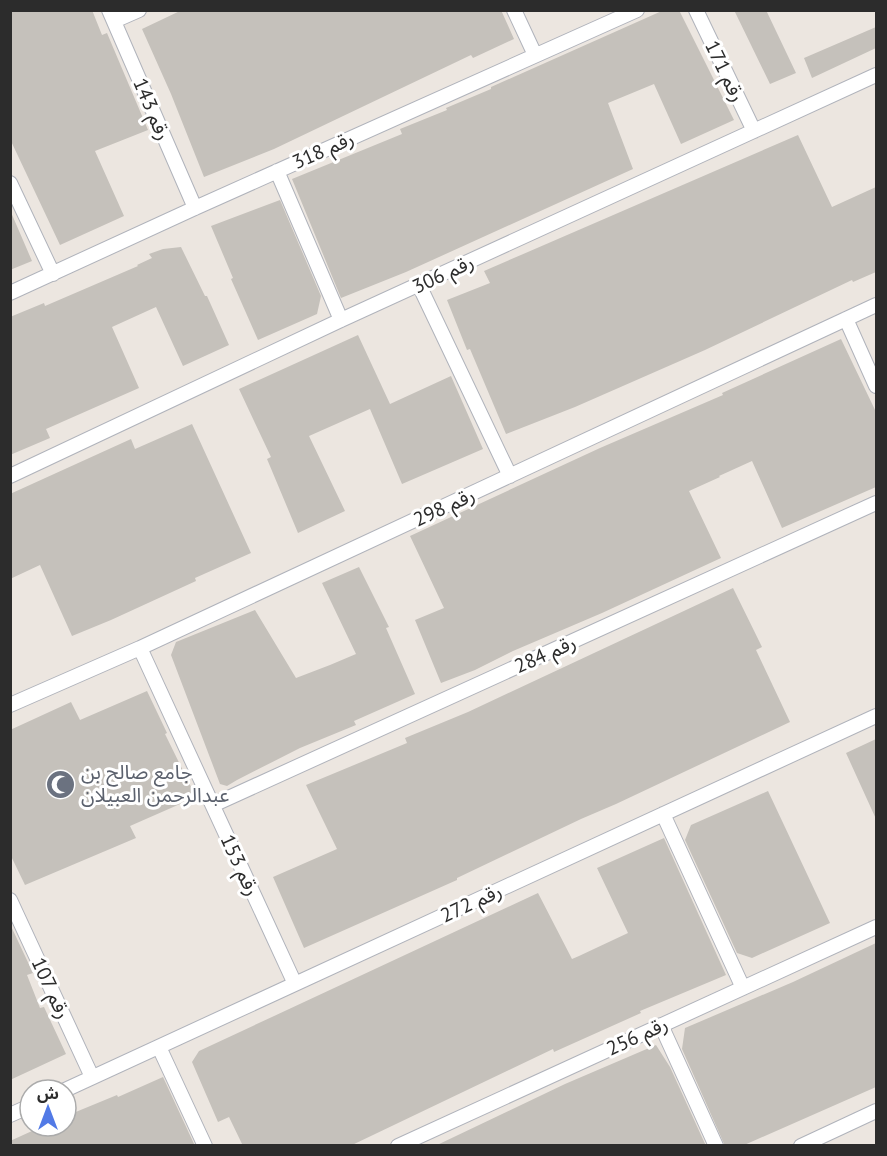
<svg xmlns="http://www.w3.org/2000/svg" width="887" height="1156" font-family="'PT Sans','Noto Sans Arabic',sans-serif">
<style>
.building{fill:#c5c1bb}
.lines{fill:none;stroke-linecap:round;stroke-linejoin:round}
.minor-casing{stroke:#b0b3bb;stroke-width:16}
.minor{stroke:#fff;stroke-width:14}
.labels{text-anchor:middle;stroke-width:6;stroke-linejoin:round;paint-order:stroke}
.street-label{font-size:20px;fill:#2c2c2c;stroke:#fff}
.worship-label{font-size:20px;fill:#5b616d;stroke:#fff;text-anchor:start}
</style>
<rect width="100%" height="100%" fill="#ece6e0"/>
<path class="building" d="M 10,10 L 92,10 L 102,35 L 107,33 L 148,130 L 95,151 L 124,216 L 60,245 L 10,139 Z
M 182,10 L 501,10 L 514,39 L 473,58 L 471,55 L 274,149 L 204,177 L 171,94 L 142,29 Z
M 664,10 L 679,10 L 734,120 L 681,144 L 654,84 L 608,103 L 633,169 L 406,272 L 341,298 L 292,179 L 402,134 L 400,129 L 447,110 L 446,108 L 491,89 L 491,87 Z
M 734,10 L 766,10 L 796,73 L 770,84 Z
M 876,27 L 876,48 L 812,78 L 804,58 Z
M 798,135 L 832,207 L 876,187 L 876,272 L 853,282 L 852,280 L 705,350 L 575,407 L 506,434 L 470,349 L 467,350 L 447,300 L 490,283 L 484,271 Z
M 280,200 L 321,296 L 317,314 L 258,340 L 231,279 L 233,278 L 211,226 Z
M 10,210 L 32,261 L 10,270 Z
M 181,247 L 205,296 L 207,296 L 229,345 L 183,366 L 156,307 L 112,327 L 139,388 L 46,429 L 50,438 L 10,455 L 10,317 L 44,303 L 45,306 L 138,266 L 137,265 L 152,258 L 149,254 L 163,249 Z
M 358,335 L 390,404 L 451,376 L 483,449 L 402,484 L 370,409 L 309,436 L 345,511 L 298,533 L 267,459 L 271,457 L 239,389 Z
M 841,339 L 876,412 L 876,487 L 782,528 L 752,461 L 719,476 L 720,477 L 689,491 L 721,558 L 602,613 L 513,651 L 475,670 L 441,683 L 415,620 L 444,608 L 410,536 L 600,448 L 723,395 L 722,393 Z
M 192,424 L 251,553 L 195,578 L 196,581 L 111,620 L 72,636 L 40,565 L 10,579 L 10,494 L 131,439 L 135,449 Z
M 359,567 L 389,627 L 386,628 L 415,694 L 354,721 L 356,725 L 300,748 L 237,780 L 227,786 L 220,784 L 171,655 L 176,642 L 255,610 L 296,678 L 330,665 L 356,654 L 322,583 Z
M 733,588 L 762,647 L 756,650 L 790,722 L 616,804 L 581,819 L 457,878 L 457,880 L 304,948 L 273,877 L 337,849 L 306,785 L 407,743 L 405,738 L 468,712 Z
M 147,691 L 167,733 L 165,734 L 196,797 L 130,826 L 136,838 L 25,885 L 10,854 L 10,730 L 71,702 L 80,720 Z
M 876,739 L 876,819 L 846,753 Z
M 768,791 L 830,923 L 752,958 L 737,953 L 685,840 L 691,825 Z
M 664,838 L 726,975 L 640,1011 L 641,1013 L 554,1052 L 553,1049 L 350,1146 L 243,1146 L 229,1117 L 218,1122 L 192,1062 L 199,1051 L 538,893 L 572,959 L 579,956 L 628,933 L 597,868 Z
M 10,924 L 33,973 L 27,975 L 40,1008 L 44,1007 L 66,1054 L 10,1080 Z
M 876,943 L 876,1087 L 742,1146 L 725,1146 L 682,1049 L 685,1028 L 793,982 Z
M 656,1045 L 670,1067 L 706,1146 L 435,1146 L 565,1084 Z
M 163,1077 L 195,1146 L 10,1146 L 10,1141 L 43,1126 L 66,1126 L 66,1116 L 117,1095 L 118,1097 Z"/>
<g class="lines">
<defs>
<path id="minor" d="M 109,10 L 195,208
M 514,10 L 535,55
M 696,10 L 754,131
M 114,21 L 139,10
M 277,171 L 341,320
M 10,183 L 53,274
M 419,285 L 510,476
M 10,293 L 195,208 L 637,10
M 846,319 L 876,386
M 10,476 L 341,320 L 876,75
M 140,648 L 295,984
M 10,705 L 140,648 L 876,305
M 213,805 L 876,503
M 663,814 L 743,988
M 10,900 L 92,1077
M 661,1025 L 716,1146
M 159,1047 L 205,1146
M 65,1090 L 876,716
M 10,1115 L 30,1106
M 398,1146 L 876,927
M 801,1146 L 876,1111"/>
</defs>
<use href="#minor" class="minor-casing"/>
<use href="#minor" class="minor"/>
</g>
<defs>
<symbol id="mosque-disc" viewBox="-11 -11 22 22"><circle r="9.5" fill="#6b7280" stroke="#fff"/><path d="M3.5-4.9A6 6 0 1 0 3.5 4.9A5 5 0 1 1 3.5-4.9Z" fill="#fff"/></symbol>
</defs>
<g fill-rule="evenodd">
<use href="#mosque-disc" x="44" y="768" width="33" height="33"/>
</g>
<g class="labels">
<g class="street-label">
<text transform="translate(725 71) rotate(64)" y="7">رقم 171</text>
<text transform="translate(152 109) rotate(67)" y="7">رقم 143</text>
<text transform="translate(323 150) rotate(-24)" y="7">رقم 318</text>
<text transform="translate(443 274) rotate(-25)" y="7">رقم 306</text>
<text transform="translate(444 507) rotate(-25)" y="7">رقم 298</text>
<text transform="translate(545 654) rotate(-24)" y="7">رقم 284</text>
<text transform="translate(240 865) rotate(65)" y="7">رقم 153</text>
<text transform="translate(471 903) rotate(-25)" y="7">رقم 272</text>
<text transform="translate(51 988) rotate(65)" y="7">رقم 107</text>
<text transform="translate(637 1036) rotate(-25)" y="7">رقم 256</text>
</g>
<g class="worship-label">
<text x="81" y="779">جامع صالح بن<tspan x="81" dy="23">عبدالرحمن العبيلان</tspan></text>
</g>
</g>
<rect width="887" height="1156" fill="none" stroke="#2c2c2c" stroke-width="24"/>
<g transform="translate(48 1108)"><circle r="28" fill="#ffffff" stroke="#ababab" stroke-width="1.5"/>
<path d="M0-4.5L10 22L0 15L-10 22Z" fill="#527ae6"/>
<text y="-9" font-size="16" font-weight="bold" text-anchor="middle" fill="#2c2c2c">ش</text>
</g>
</svg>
